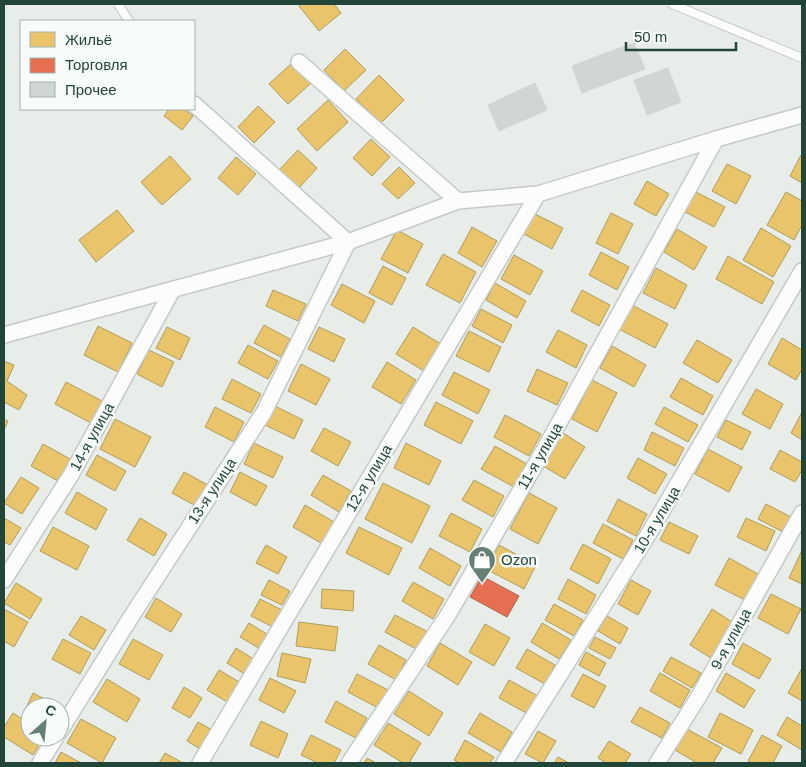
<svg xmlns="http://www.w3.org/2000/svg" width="806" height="767" font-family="Arial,sans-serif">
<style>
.homes{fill:#e9c46a;stroke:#ad9e5b}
.shops{fill:#e76f51;stroke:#ac624a}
.building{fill:#d0d6d3;stroke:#d0d6d3}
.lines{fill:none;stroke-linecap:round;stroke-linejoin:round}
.service-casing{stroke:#c4cac7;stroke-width:10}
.minor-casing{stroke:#c4cac7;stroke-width:18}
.service{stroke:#fcfcfc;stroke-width:8}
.minor{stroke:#fcfcfc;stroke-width:15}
.labels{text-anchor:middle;stroke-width:5;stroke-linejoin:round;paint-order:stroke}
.street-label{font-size:15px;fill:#214538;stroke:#f7fbf9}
.poi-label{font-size:15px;fill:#214538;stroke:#f7fbf9;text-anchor:start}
</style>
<rect width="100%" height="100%" fill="#e8edea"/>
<path class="homes" d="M 301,4 L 334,4 L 341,13 L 319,31 L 299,6 Z
M 345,49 L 366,70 L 344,91 L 324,70 Z
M 292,63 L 311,83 L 288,104 L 269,84 Z
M 379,75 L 404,100 L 381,123 L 356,99 Z
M 328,100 L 348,122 L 317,151 L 297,129 Z
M 258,106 L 275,122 L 254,143 L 238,127 Z
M 169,109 L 184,109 L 193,116 L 182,130 L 164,116 Z
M 371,139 L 390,157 L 372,176 L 353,158 Z
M 298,150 L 317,168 L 299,188 L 279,170 Z
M 801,155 L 802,155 L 802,183 L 790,176 Z
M 170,156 L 191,179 L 162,205 L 141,182 Z
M 236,157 L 256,174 L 238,195 L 218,178 Z
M 727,164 L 751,176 L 736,204 L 712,191 Z
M 399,167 L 415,183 L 398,199 L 382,184 Z
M 647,181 L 669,194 L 656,216 L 634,204 Z
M 696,192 L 725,207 L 714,227 L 685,212 Z
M 786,192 L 802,201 L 802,225 L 794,240 L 767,225 Z
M 117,210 L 134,231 L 96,262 L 79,240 Z
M 611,213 L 633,224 L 618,254 L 596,243 Z
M 535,214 L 563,228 L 552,249 L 524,234 Z
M 472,227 L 497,241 L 482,267 L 458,253 Z
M 761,228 L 791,246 L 773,277 L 743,260 Z
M 677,229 L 707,247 L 694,270 L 664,252 Z
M 397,230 L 423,244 L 408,273 L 381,259 Z
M 601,252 L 629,267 L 617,290 L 589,275 Z
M 443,254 L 476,272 L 460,303 L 426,285 Z
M 514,255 L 543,271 L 530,295 L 501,279 Z
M 728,256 L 774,282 L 762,304 L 716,279 Z
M 383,266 L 406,278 L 392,305 L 369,293 Z
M 656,268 L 687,285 L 675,309 L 643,293 Z
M 495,283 L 526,301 L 517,318 L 486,300 Z
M 342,284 L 375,301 L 364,323 L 331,305 Z
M 273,290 L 306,304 L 298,321 L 266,306 Z
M 582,290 L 610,305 L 599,326 L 571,311 Z
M 632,305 L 668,324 L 655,348 L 619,329 Z
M 481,309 L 512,325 L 503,343 L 472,326 Z
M 264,325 L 290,339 L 281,357 L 254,343 Z
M 98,326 L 132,343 L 118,372 L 84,355 Z
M 167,327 L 190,338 L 180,360 L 156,348 Z
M 319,327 L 345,339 L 334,362 L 308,349 Z
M 413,327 L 441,344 L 424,371 L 396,354 Z
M 558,330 L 587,345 L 576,368 L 546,352 Z
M 469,331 L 501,347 L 489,372 L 456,356 Z
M 782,338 L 802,350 L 802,369 L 796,380 L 768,364 Z
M 697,340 L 732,360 L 718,383 L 683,363 Z
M 248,345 L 278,361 L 268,379 L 238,363 Z
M 612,346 L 646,365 L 634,387 L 600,368 Z
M 149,350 L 174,362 L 162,387 L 137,374 Z
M 4,361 L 14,365 L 7,381 L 27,395 L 19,410 L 4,402 Z
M 387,362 L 416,380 L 401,404 L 372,387 Z
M 301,364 L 330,379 L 316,405 L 288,391 Z
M 537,369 L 568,383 L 557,405 L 527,391 Z
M 454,372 L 490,390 L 478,414 L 442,395 Z
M 681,378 L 713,396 L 703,415 L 670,397 Z
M 232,379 L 261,394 L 251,413 L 222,399 Z
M 592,380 L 617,393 L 597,432 L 572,419 Z
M 66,382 L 102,401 L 91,423 L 55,404 Z
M 756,389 L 783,404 L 770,429 L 742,414 Z
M 436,402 L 473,421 L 461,444 L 424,425 Z
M 275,406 L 303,420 L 294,439 L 265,425 Z
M 215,407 L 244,422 L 234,442 L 205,427 Z
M 664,407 L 698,425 L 688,442 L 655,424 Z
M 802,412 L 802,440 L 791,433 Z
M 505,415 L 541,434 L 529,456 L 494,437 Z
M 4,419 L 8,421 L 4,430 Z
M 115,419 L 151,437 L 135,467 L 100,449 Z
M 726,420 L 751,432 L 742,450 L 717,437 Z
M 324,428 L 351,442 L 338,466 L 311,451 Z
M 652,432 L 684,448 L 675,466 L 644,450 Z
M 563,433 L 585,447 L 565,479 L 543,466 Z
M 254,443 L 283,457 L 273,478 L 244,464 Z
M 406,443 L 441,461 L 429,485 L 394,468 Z
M 43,444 L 72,460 L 60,482 L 31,466 Z
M 495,446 L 527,464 L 514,487 L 481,469 Z
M 708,449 L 742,467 L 729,492 L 695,474 Z
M 780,450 L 802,462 L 802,470 L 795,482 L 770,469 Z
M 97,455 L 126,471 L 115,491 L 86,475 Z
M 638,458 L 667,474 L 655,494 L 627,478 Z
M 184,472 L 208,485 L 196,506 L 172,493 Z
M 240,472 L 267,486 L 256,506 L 230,492 Z
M 323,475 L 351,491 L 339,512 L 311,495 Z
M 21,477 L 39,488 L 22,514 L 4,503 Z
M 474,480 L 504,496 L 493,517 L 462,500 Z
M 383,483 L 430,506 L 412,543 L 365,519 Z
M 77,492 L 107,509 L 96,530 L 65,513 Z
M 529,493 L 557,508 L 538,544 L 510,529 Z
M 618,499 L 647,514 L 636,536 L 607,521 Z
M 766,504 L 793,518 L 785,533 L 758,519 Z
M 305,505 L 334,522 L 321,543 L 293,527 Z
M 451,513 L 482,529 L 470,552 L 439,536 Z
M 4,518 L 21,528 L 10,545 L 4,542 Z
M 140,518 L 167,534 L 154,556 L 127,540 Z
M 746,518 L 775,531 L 766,551 L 737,537 Z
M 669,522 L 698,536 L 689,554 L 660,540 Z
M 603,524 L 633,540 L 623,559 L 593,543 Z
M 53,527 L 89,546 L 77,570 L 40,551 Z
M 359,527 L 402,548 L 389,575 L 346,553 Z
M 583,544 L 611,559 L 598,584 L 570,569 Z
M 266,545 L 287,557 L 278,574 L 256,563 Z
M 499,545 L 536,565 L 524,589 L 486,569 Z
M 430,548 L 461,566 L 450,586 L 419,568 Z
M 802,550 L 802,584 L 789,578 Z
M 729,558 L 758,574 L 745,600 L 715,585 Z
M 568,579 L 596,595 L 586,614 L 558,599 Z
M 269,580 L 290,591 L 282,605 L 261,595 Z
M 631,580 L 651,591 L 638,615 L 618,604 Z
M 413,582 L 444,599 L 433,619 L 402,601 Z
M 16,583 L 42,599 L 30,619 L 4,603 Z
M 322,589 L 354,591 L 353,611 L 321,608 Z
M 771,594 L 801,609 L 788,634 L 758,618 Z
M 156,598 L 182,614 L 171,632 L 145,617 Z
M 260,599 L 284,611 L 275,628 L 251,616 Z
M 554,604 L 583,620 L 574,636 L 545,620 Z
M 4,609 L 28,622 L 14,647 L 4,641 Z
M 712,609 L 732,622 L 711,658 L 690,645 Z
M 395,615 L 428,632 L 418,650 L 385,632 Z
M 81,616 L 106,630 L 94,650 L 69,635 Z
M 607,616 L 628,628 L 620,644 L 598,631 Z
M 299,622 L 338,627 L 335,651 L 296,646 Z
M 249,623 L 270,636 L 262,650 L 240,637 Z
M 542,623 L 571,640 L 559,659 L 531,642 Z
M 485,624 L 510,638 L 494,666 L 469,652 Z
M 595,637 L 616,648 L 610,659 L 589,648 Z
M 63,639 L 91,653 L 80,674 L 52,659 Z
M 133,639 L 163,655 L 149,680 L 119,664 Z
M 440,643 L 472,662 L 458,685 L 427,666 Z
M 743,643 L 771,659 L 759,679 L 732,664 Z
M 379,645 L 406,660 L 396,680 L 368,664 Z
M 236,648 L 255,660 L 246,675 L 227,663 Z
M 527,649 L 555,665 L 545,684 L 516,668 Z
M 586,652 L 606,663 L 599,676 L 579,665 Z
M 282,653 L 311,659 L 305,683 L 277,676 Z
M 671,657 L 701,673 L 692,688 L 663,671 Z
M 802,668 L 802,701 L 788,693 Z
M 219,670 L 241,683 L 229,703 L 207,690 Z
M 660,673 L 690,690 L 680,708 L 650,691 Z
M 726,673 L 755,690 L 744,708 L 716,691 Z
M 357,674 L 388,690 L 378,708 L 348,692 Z
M 583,674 L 606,686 L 594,708 L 571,696 Z
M 270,678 L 296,691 L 284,713 L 259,700 Z
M 107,679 L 140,699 L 127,722 L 93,702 Z
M 509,680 L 538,696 L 528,714 L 499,698 Z
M 184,687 L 202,698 L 190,718 L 172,708 Z
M 409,691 L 443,713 L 429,736 L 394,714 Z
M 33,693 L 62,708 L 60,711 L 60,707 L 30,707 L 30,721 L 22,717 Z
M 336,701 L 367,718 L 356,738 L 325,722 Z
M 640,707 L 670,723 L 662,738 L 631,722 Z
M 13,713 L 30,724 L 30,737 L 44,737 L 33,755 L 4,737 L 4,727 Z
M 480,713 L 512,732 L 501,752 L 468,733 Z
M 720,713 L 753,730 L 741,754 L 708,737 Z
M 787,717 L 802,726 L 802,750 L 777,735 Z
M 81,719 L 116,738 L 102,763 L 67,743 Z
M 261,721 L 288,734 L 278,758 L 250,745 Z
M 198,722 L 214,731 L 202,750 L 187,741 Z
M 388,723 L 421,743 L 409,763 L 403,763 L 374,745 Z
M 687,729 L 722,748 L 713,763 L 697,763 L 675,750 Z
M 538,731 L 556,741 L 543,763 L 525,754 Z
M 311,735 L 341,750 L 334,763 L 318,763 L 301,755 Z
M 762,735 L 782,746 L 773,763 L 752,763 L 748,761 Z
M 465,740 L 494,757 L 490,763 L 459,763 L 454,760 Z
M 609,741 L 631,754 L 625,763 L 606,763 L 598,758 Z
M 61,752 L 81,763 L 55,763 Z
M 165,753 L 183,763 L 159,763 Z
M 558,757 L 569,763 L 554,763 Z
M 367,758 L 376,763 L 364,763 Z"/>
<path class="shops" d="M 482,576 L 519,596 L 507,617 L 470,597 Z"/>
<path class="building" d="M 634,43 L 645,69 L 608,83 L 598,56 Z
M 598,56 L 608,83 L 582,93 L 572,66 Z
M 668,68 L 681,102 L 647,115 L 634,80 Z
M 535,83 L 547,110 L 499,131 L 488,105 Z"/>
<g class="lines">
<defs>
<path id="service" d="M 118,4 L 129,21
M 672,4 L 802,58"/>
<path id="minor" d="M 299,62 L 458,201
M 4,335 L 348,242 L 458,201 L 538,194 L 716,139 L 802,115
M 4,580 L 71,475 L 173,289
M 60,731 L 131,617 L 264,412 L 348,242 L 194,104
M 40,763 L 56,737
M 200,763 L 538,194
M 349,763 L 448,615 L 544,450 L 716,139
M 504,763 L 648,535 L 802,271
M 657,763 L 699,696 L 802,513"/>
</defs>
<use href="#service" class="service-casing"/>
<use href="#minor" class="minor-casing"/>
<use href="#service" class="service"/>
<use href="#minor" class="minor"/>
</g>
<defs>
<symbol id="shop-pin" viewBox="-11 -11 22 30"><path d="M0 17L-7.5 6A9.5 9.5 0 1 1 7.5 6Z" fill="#678076" stroke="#f7fbf9"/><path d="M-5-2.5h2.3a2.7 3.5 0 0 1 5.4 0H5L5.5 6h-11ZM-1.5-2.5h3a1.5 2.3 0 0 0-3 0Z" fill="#fff"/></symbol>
</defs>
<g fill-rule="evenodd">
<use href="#shop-pin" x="466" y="544" width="32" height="43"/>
</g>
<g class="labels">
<g class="street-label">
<text transform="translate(92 437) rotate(-61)" y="5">14-я улица</text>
<text transform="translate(540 456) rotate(-60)" y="5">11-я улица</text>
<text transform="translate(369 478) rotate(-59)" y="5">12-я улица</text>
<text transform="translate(212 491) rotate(-57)" y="5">13-я улица</text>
<text transform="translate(657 520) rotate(-59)" y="5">10-я улица</text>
<text transform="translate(731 639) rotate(-61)" y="5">9-я улица</text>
</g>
<g class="poi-label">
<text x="501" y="565">Ozon</text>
</g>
</g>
<rect width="806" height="767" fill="none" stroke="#214538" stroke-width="10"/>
<rect x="20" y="20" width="175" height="90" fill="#f7fbf9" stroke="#a1b2ac"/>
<rect x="30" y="32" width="25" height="15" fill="#e9c46a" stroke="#a1b2ac"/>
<text x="65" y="45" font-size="15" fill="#214538">Жильё</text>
<rect x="30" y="58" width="25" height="15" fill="#e76f51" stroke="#a1b2ac"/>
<text x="65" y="70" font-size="15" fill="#214538">Торговля</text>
<rect x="30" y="82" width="25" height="15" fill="#d0d6d3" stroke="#a1b2ac"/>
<text x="65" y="95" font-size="15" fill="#214538">Прочее</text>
<g transform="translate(45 722) rotate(27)"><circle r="24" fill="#f7fbf9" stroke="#a1b2ac"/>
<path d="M0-4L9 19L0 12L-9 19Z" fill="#678076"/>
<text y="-8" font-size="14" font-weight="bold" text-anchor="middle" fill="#214538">С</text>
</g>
<path d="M626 42v8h110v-8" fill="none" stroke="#214538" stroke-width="2.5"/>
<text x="634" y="42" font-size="15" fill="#214538" stroke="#f7fbf9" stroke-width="4" paint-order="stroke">50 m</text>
</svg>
